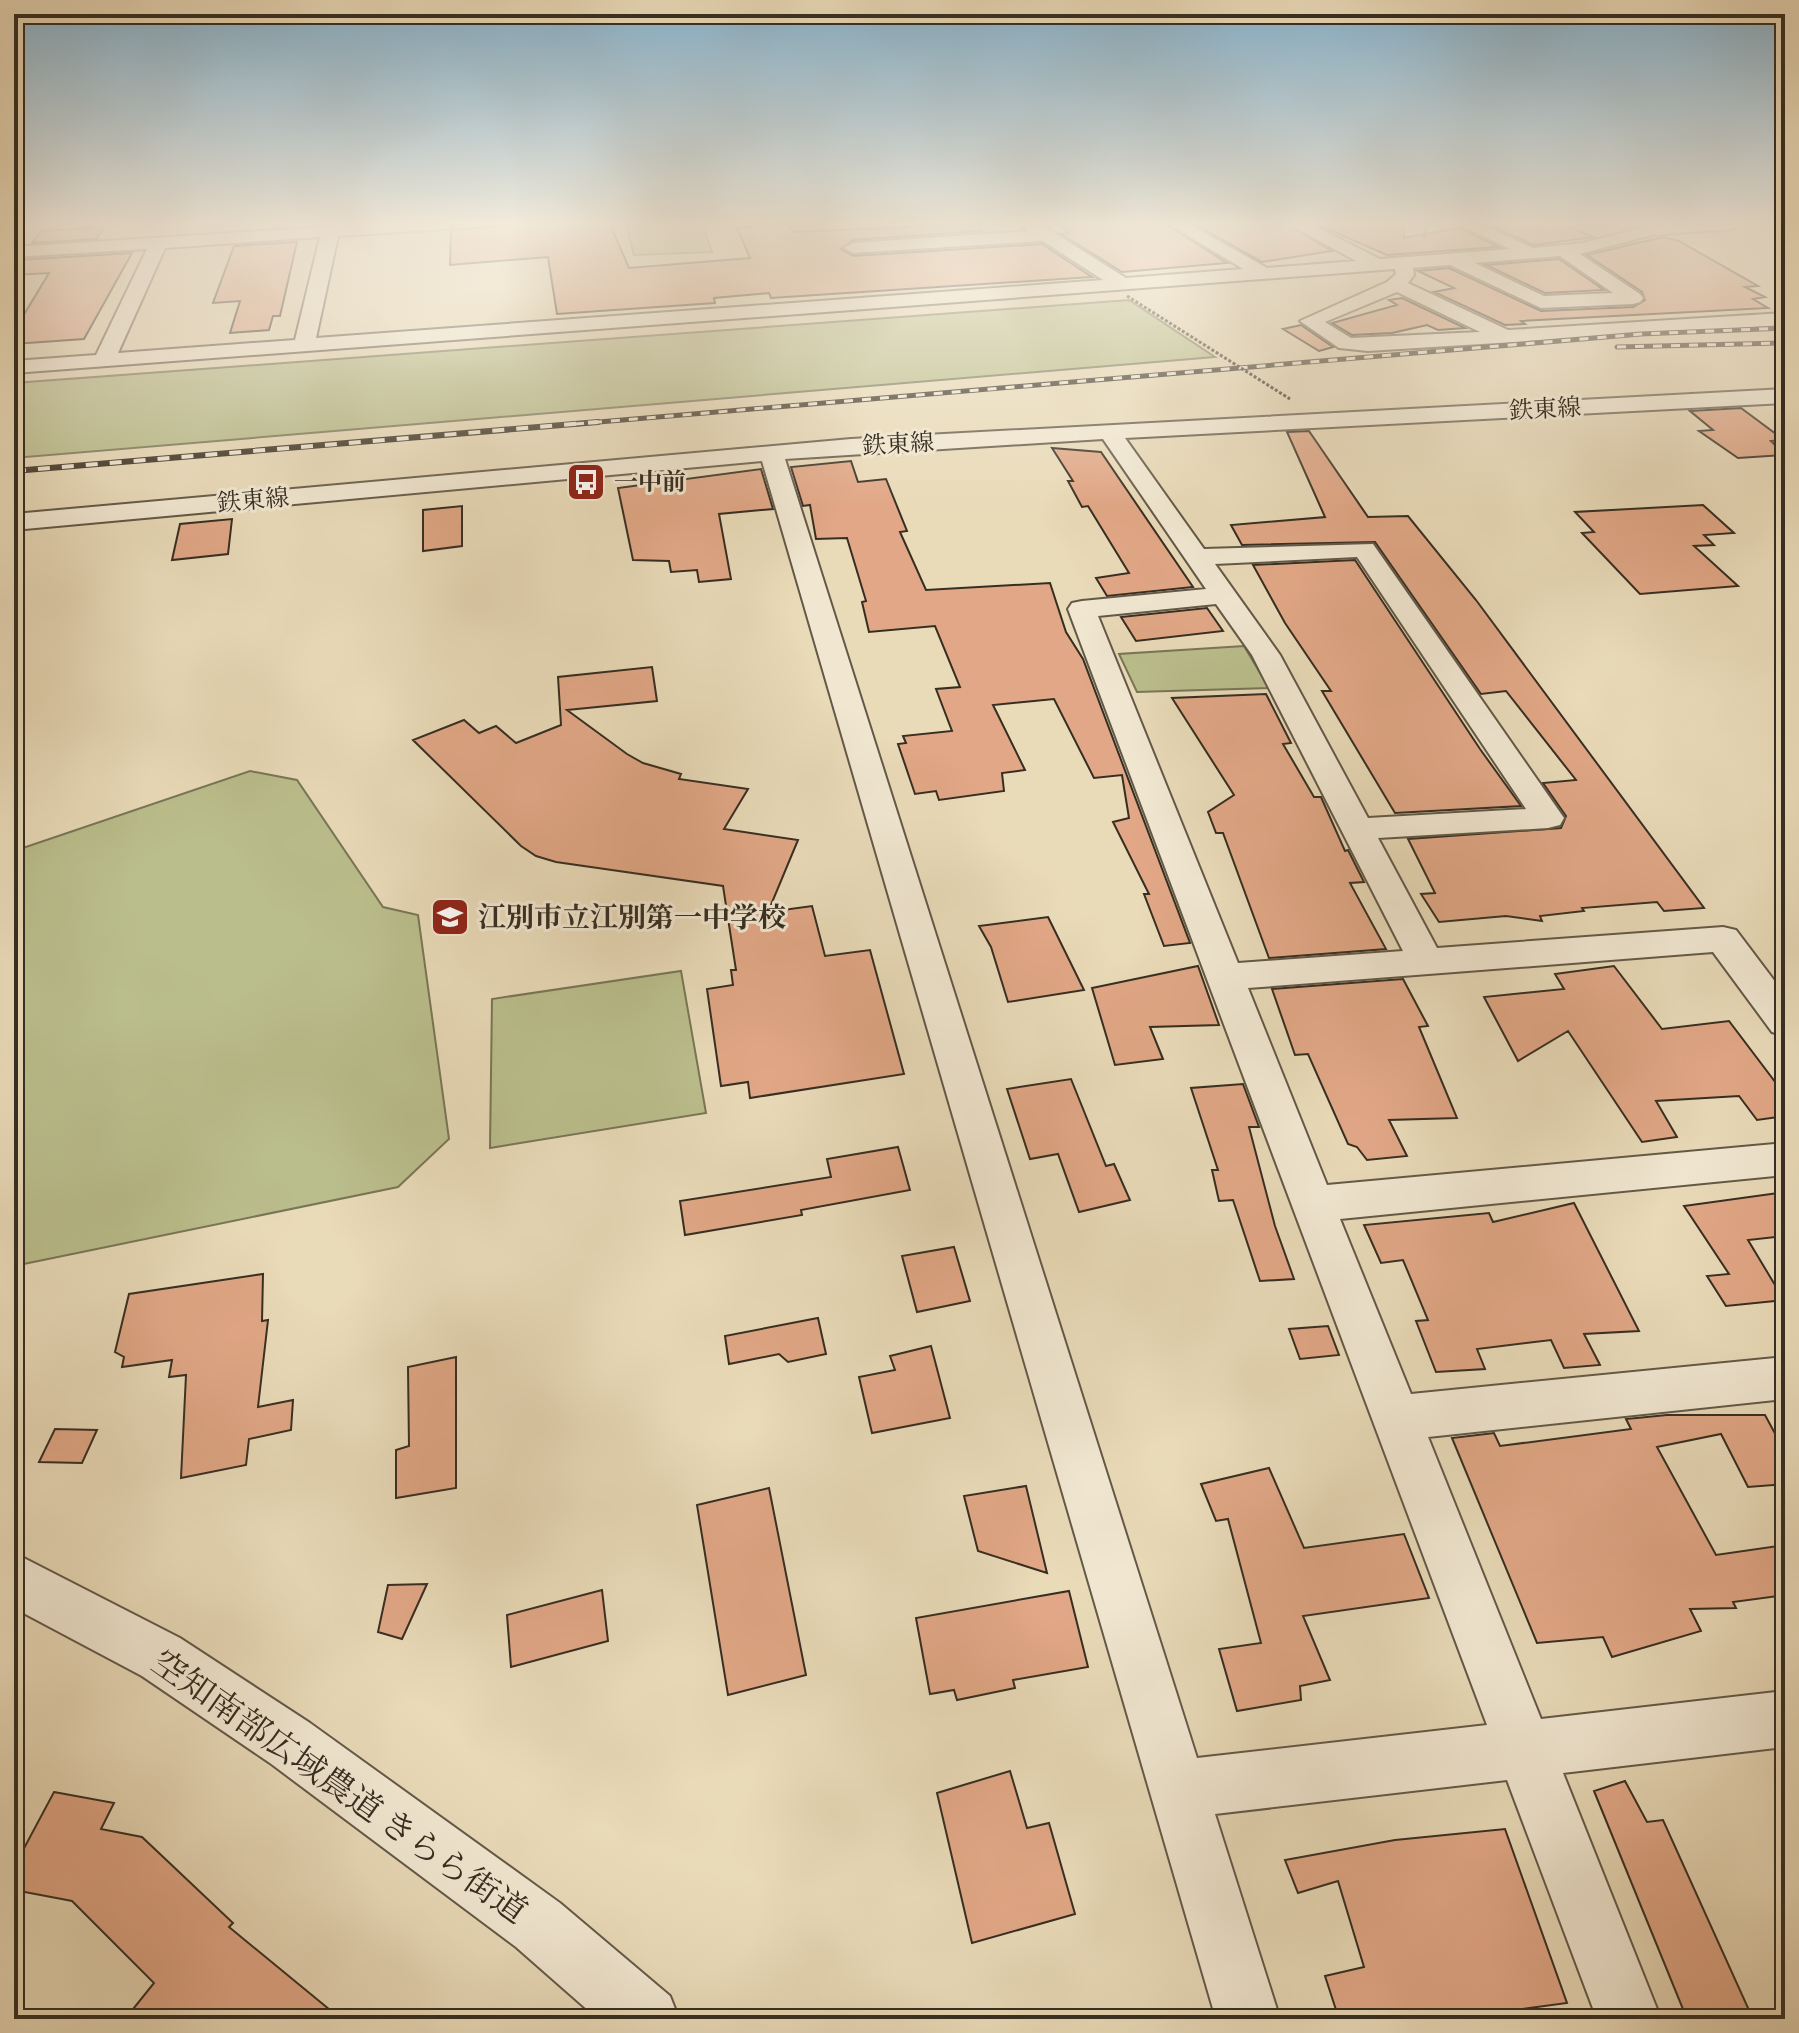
<svg xmlns="http://www.w3.org/2000/svg" width="1799" height="2033" font-family="Alegreya,'Noto Serif JP',serif">
<style>
.green{fill:#babe8c;stroke:#787657;stroke-width:2}
.building{fill:#e1a786;stroke:#362e22;stroke-width:2}
.lines{fill:none;stroke-linecap:round;stroke-linejoin:round}
.minor-casing{stroke:#635948;stroke-width:4}
.path{stroke:#362e22;stroke-width:3;stroke-dasharray:3 2;stroke-linecap:butt}
.minor{fill:#f1e7d1;fill-rule:evenodd}
.rail-far1-casing{stroke:#362e22;stroke-width:5}
.rail-casing{stroke:#362e22;stroke-width:6}
.rail-far1{stroke:#f1e7d1;stroke-width:3;stroke-dasharray:9;stroke-linecap:butt}
.rail{stroke:#f1e7d1;stroke-width:4;stroke-dasharray:12;stroke-linecap:butt}
.path-bridge{stroke:#362e22;stroke-width:3;stroke-dasharray:3 2;stroke-linecap:butt}
.labels{text-anchor:middle;stroke-width:6;stroke-linejoin:round;paint-order:stroke}
.far-street-label{font-size:24px;fill:#362e22;stroke:#f1e7d1}
.far-poi-label{font-size:24px;font-weight:bold;fill:#362e22;stroke:#f1e7d1;text-anchor:start}
.poi-label{font-size:28px;font-weight:bold;fill:#362e22;stroke:#f1e7d1;text-anchor:start}
.near-street-label{font-size:34px;fill:#362e22;stroke:#f1e7d1}
</style>
<rect width="100%" height="100%" fill="#e9dab8"/>
<filter id="stains"><feTurbulence type="fractalNoise" baseFrequency=".0025" numOctaves="4"/><feColorMatrix values="0 0 0 0 .2 0 0 0 0 .09 0 0 0 0 .02 0 0 0 .5 -.17"/></filter>
<radialGradient id="worn" r=".72"><stop offset=".6" stop-color="#630" stop-opacity="0"/><stop offset="1" stop-color="#630" stop-opacity=".3"/></radialGradient>
<path class="green" d="M 626,224 L 702,224 L 712,252 L 634,255 Z
M 1129,300 L 1215,357 L 14,458 L 14,383 Z
M 1244,646 L 1269,688 L 1137,692 L 1119,654 Z
M 250,771 L 297,780 L 383,907 L 418,915 L 449,1139 L 398,1187 L 14,1266 L 14,851 Z
M 681,971 L 706,1113 L 490,1148 L 492,999 Z"/>
<path class="building" d="M 522,224 L 610,224 L 629,268 L 750,258 L 737,228 L 789,224 L 794,232 L 977,224 L 982,231 L 853,240 L 841,249 L 853,256 L 1042,244 L 1092,277 L 771,298 L 769,293 L 714,298 L 715,303 L 557,314 L 548,257 L 450,265 L 451,230 Z
M 1059,224 L 1166,224 L 1227,263 L 1122,272 L 1061,234 L 1069,233 Z
M 1194,224 L 1286,224 L 1332,251 L 1262,262 Z
M 1316,224 L 1403,224 L 1404,238 L 1459,228 L 1499,247 L 1387,255 Z
M 1486,224 L 1563,224 L 1594,237 L 1534,245 Z
M 103,227 L 97,239 L 32,243 L 41,231 Z
M 1663,237 L 1679,241 L 1758,286 L 1745,287 L 1765,297 L 1753,299 L 1768,308 L 1521,321 L 1525,324 L 1505,325 L 1434,292 L 1454,288 L 1418,271 L 1449,268 L 1541,311 L 1633,307 L 1645,300 L 1642,292 L 1587,255 Z
M 297,242 L 280,316 L 273,316 L 269,330 L 230,333 L 240,301 L 213,303 L 234,246 Z
M 132,253 L 84,339 L 14,344 L 14,331 L 49,273 L 14,275 L 18,260 Z
M 1559,259 L 1604,290 L 1545,293 L 1486,265 Z
M 1402,298 L 1465,328 L 1438,330 L 1427,325 L 1392,333 L 1352,335 L 1332,323 L 1397,305 L 1389,300 Z
M 1301,325 L 1333,347 L 1319,351 L 1283,329 Z
M 1741,408 L 1784,440 L 1771,441 L 1785,455 L 1738,458 L 1699,431 L 1713,430 L 1690,411 Z
M 1309,431 L 1368,517 L 1408,516 L 1476,600 L 1704,908 L 1664,911 L 1657,902 L 1582,908 L 1584,911 L 1540,916 L 1542,921 L 1506,916 L 1439,922 L 1421,894 L 1435,893 L 1408,839 L 1561,828 L 1566,816 L 1543,783 L 1576,780 L 1506,691 L 1481,694 L 1375,542 L 1242,545 L 1231,525 L 1325,517 L 1287,432 Z
M 1052,448 L 1101,452 L 1193,587 L 1107,596 L 1096,578 L 1129,573 L 1088,506 L 1082,507 L 1068,481 L 1073,481 Z
M 851,461 L 858,482 L 886,479 L 907,531 L 900,532 L 926,590 L 1050,583 L 1066,632 L 1083,659 L 1190,943 L 1164,946 L 1144,894 L 1149,894 L 1113,822 L 1129,818 L 1122,775 L 1094,778 L 1054,699 L 993,705 L 1025,770 L 1002,773 L 1004,791 L 939,800 L 936,791 L 915,794 L 898,744 L 906,743 L 903,736 L 952,731 L 936,689 L 960,687 L 935,626 L 869,632 L 862,602 L 866,601 L 847,538 L 816,539 L 810,505 L 803,506 L 791,467 Z
M 761,469 L 773,509 L 719,514 L 731,579 L 699,582 L 697,570 L 671,572 L 669,561 L 633,560 L 618,488 Z
M 1703,505 L 1734,533 L 1704,535 L 1714,545 L 1694,546 L 1738,586 L 1640,594 L 1582,533 L 1594,532 L 1575,512 Z
M 462,506 L 462,546 L 423,551 L 423,510 Z
M 232,519 L 228,554 L 172,560 L 180,524 Z
M 1355,560 L 1480,749 L 1521,806 L 1395,813 L 1322,691 L 1331,691 L 1285,623 L 1253,565 Z
M 1207,608 L 1223,631 L 1136,641 L 1121,617 Z
M 652,667 L 657,701 L 567,710 L 627,754 L 643,763 L 681,774 L 679,779 L 748,789 L 724,829 L 798,840 L 768,912 L 812,906 L 825,956 L 870,950 L 904,1074 L 750,1098 L 748,1082 L 721,1086 L 707,989 L 733,985 L 731,970 L 736,970 L 723,886 L 556,862 L 536,856 L 521,846 L 413,740 L 464,720 L 479,733 L 496,726 L 516,743 L 561,725 L 558,677 Z
M 1266,694 L 1291,743 L 1283,744 L 1314,797 L 1321,797 L 1345,851 L 1348,850 L 1364,882 L 1350,883 L 1386,949 L 1269,958 L 1223,833 L 1216,833 L 1208,812 L 1234,795 L 1172,698 Z
M 1048,917 L 1084,990 L 1008,1002 L 991,947 L 979,926 Z
M 1198,966 L 1219,1025 L 1150,1027 L 1163,1059 L 1115,1065 L 1092,988 Z
M 1614,966 L 1662,1029 L 1729,1021 L 1785,1095 L 1785,1116 L 1757,1120 L 1739,1096 L 1656,1101 L 1677,1137 L 1642,1142 L 1568,1031 L 1518,1061 L 1484,997 L 1564,989 L 1555,974 Z
M 1403,979 L 1428,1026 L 1419,1027 L 1457,1118 L 1389,1120 L 1407,1156 L 1367,1160 L 1357,1147 L 1348,1144 L 1308,1054 L 1295,1055 L 1272,989 Z
M 1071,1079 L 1106,1166 L 1114,1164 L 1130,1200 L 1079,1212 L 1058,1154 L 1030,1159 L 1007,1089 Z
M 1243,1084 L 1259,1127 L 1249,1127 L 1275,1226 L 1294,1279 L 1260,1281 L 1233,1200 L 1219,1201 L 1212,1170 L 1218,1170 L 1191,1088 Z
M 898,1147 L 910,1190 L 801,1210 L 802,1215 L 685,1235 L 680,1201 L 831,1177 L 827,1159 Z
M 1785,1192 L 1785,1236 L 1748,1240 L 1784,1300 L 1726,1306 L 1707,1276 L 1729,1274 L 1684,1206 Z
M 1574,1203 L 1639,1331 L 1584,1334 L 1600,1365 L 1564,1368 L 1551,1340 L 1477,1349 L 1485,1369 L 1436,1372 L 1416,1321 L 1428,1320 L 1403,1260 L 1381,1263 L 1364,1225 L 1489,1213 L 1493,1222 Z
M 954,1247 L 970,1301 L 917,1312 L 902,1256 Z
M 263,1274 L 262,1321 L 268,1320 L 258,1407 L 293,1400 L 291,1430 L 249,1439 L 246,1465 L 181,1478 L 186,1375 L 169,1377 L 172,1360 L 122,1367 L 124,1357 L 115,1352 L 129,1294 Z
M 818,1318 L 826,1354 L 788,1362 L 779,1354 L 729,1364 L 725,1336 Z
M 1328,1326 L 1339,1355 L 1300,1359 L 1289,1329 Z
M 931,1346 L 950,1418 L 872,1433 L 859,1377 L 895,1370 L 890,1356 Z
M 456,1357 L 456,1488 L 396,1498 L 396,1450 L 409,1446 L 408,1367 Z
M 1667,1415 L 1765,1415 L 1785,1452 L 1785,1484 L 1748,1487 L 1721,1434 L 1657,1447 L 1716,1555 L 1785,1545 L 1785,1595 L 1733,1602 L 1736,1608 L 1690,1609 L 1701,1631 L 1612,1657 L 1603,1637 L 1537,1643 L 1452,1438 L 1494,1433 L 1500,1446 L 1631,1429 L 1626,1419 Z
M 55,1429 L 97,1430 L 82,1463 L 39,1462 Z
M 1269,1468 L 1304,1548 L 1404,1534 L 1429,1598 L 1303,1616 L 1330,1680 L 1300,1686 L 1301,1700 L 1237,1711 L 1219,1649 L 1261,1643 L 1228,1519 L 1216,1521 L 1201,1484 Z
M 1026,1486 L 1047,1573 L 978,1551 L 964,1496 Z
M 769,1488 L 806,1675 L 728,1695 L 697,1505 Z
M 427,1584 L 402,1639 L 378,1632 L 388,1585 Z
M 602,1590 L 608,1641 L 511,1667 L 507,1615 Z
M 1069,1591 L 1088,1667 L 1013,1680 L 1015,1688 L 957,1700 L 954,1690 L 930,1694 L 916,1618 Z
M 1010,1771 L 1027,1828 L 1049,1823 L 1075,1914 L 972,1943 L 937,1793 Z
M 1625,1781 L 1647,1822 L 1663,1820 L 1753,2019 L 1687,2019 L 1594,1791 Z
M 54,1792 L 114,1803 L 101,1829 L 142,1837 L 233,1923 L 229,1927 L 341,2019 L 125,2019 L 154,1983 L 72,1901 L 14,1890 L 14,1867 Z
M 1505,1829 L 1567,2003 L 1449,2019 L 1339,2019 L 1325,1976 L 1364,1967 L 1338,1881 L 1298,1893 L 1285,1860 L 1395,1840 Z"/>
<g class="lines">
<defs>
<path id="minor" d="M 324,224 L 456,224 L 447,229 L 338,236 L 316,338 L 1103,280 L 1043,241 L 853,253 L 844,248 L 853,243 L 1028,231 L 1021,224 L 1040,224 L 1126,278 L 1243,269 L 1169,224 L 1189,224 L 1267,268 L 1356,261 L 1289,224 L 1310,224 L 1380,259 L 1510,249 L 1458,224 L 1480,224 L 1533,248 L 1583,243 L 1652,225 L 1739,224 L 1731,229 L 1652,235 L 1580,254 L 1640,294 L 1643,298 L 1640,302 L 1633,304 L 1541,308 L 1450,265 L 1413,268 L 1414,275 L 1408,283 L 1508,330 L 1785,313 L 1785,325 L 1368,351 L 1339,348 L 1300,321 L 1387,282 L 1396,274 L 1395,269 L 14,373 L 14,361 L 96,355 L 147,249 L 14,257 L 14,247 L 323,227 ZM 320,237 L 295,340 L 118,353 L 165,248 ZM 1560,256 L 1613,293 L 1544,296 L 1475,263 ZM 1397,292 L 1480,332 L 1351,338 L 1325,322 Z
M 1785,389 L 1785,403 L 1125,438 L 1204,549 L 1373,544 L 1564,818 L 1560,825 L 1548,828 L 1378,838 L 1437,948 L 1723,927 L 1736,930 L 1785,995 L 1785,1036 L 1772,1032 L 1713,952 L 1248,988 L 1327,1185 L 1785,1143 L 1785,1175 L 1340,1219 L 1411,1394 L 1785,1357 L 1785,1399 L 1428,1437 L 1541,1719 L 1785,1691 L 1785,1747 L 1563,1773 L 1661,2019 L 1597,2019 L 1507,1780 L 1215,1814 L 1280,2019 L 1216,2019 L 762,461 L 14,530 L 14,514 L 851,439 ZM 1103,439 L 1206,589 L 1082,601 L 1072,603 L 1068,609 L 1487,1725 L 1197,1758 L 785,459 ZM 1357,557 L 1526,809 L 1368,818 L 1280,655 L 1215,564 ZM 1216,604 L 1252,655 L 1403,951 L 1238,963 L 1098,616 Z
M 14,1553 L 180,1638 L 310,1723 L 560,1903 L 670,1996 L 679,2019 L 598,2019 L 516,1947 L 270,1763 L 142,1676 L 14,1608 Z"/>
</defs>
<use href="#minor" class="minor-casing"/>
<path class="path" d="M 1424,238 L 1427,224"/>
<use href="#minor" class="minor"/>
<defs>
<path id="rail-far1" d="M 1617,347 L 1785,343
M 575,424 L 1641,334 L 1785,328"/>
<path id="rail" d="M 14,471 L 598,422"/>
</defs>
<use href="#rail-far1" class="rail-far1-casing"/>
<use href="#rail" class="rail-casing"/>
<use href="#rail-far1" class="rail-far1"/>
<use href="#rail" class="rail"/>
<path class="path-bridge" d="M 1127,296 L 1290,399"/>
</g>
<linearGradient id="sky" x2="0" y2="1"><stop stop-color="#87b6d3"/><stop offset="0.44" stop-color="#f5eedf"/><stop offset="1" stop-color="#f5eedf" stop-opacity="0"/></linearGradient>
<rect width="1799" height="508" fill="url(#sky)"/>
<defs>
<symbol id="bus-square" viewBox="-11 -11 22 22"><rect x="-9" y="-9" width="18" height="18" rx="4" fill="#8f2418" stroke="#f1e7d1"/><path d="M-5-6H5V4H4V6H2V4H-2V6H-4V4H-5ZM-3.5-4V0h7V-4ZM-3.5 1.2v1.5H-2V1.2ZM2 1.2v1.5H3.5V1.2Z" fill="#fff"/></symbol>
<symbol id="school-square" viewBox="-11 -11 22 22"><rect x="-9" y="-9" width="18" height="18" rx="4" fill="#8f2418" stroke="#f1e7d1"/><path d="M0-5L7-2L0 1L-7-2ZM-4 1L0 2.5L4 1V4Q0 6-4 4Z" fill="#fff"/></symbol>
</defs>
<g fill-rule="evenodd">
<use href="#bus-square" x="564" y="460" width="44" height="44"/>
<use href="#school-square" x="428" y="895" width="44" height="44"/>
</g>
<g class="labels">
<g class="far-street-label">
<text transform="translate(1545 409) rotate(-3)" y="8">鉄東線</text>
<text transform="translate(898 444) rotate(-3)" y="8">鉄東線</text>
<text transform="translate(253 500) rotate(-5)" y="8">鉄東線</text>
</g>
<g class="far-poi-label">
<text x="614" y="490">一中前</text>
</g>
<g class="poi-label">
<text x="478" y="927">江別市立江別第一中学校</text>
</g>
<g class="near-street-label">
<text transform="translate(340 1786) rotate(35)" y="12">空知南部広域農道 きらら街道</text>
</g>
</g>
<rect width="1799" height="2033" fill="none" stroke="#e9dab8" stroke-width="48"/>
<rect x="16" y="16" width="1767" height="2001" fill="none" stroke="#362e22" stroke-width="4"/>
<rect x="24" y="24" width="1751" height="1985" fill="none" stroke="#362e22" stroke-width="2"/>
<rect width="100%" height="100%" filter="url(#stains)"/>
<rect width="100%" height="100%" fill="url(#worn)"/>
</svg>
